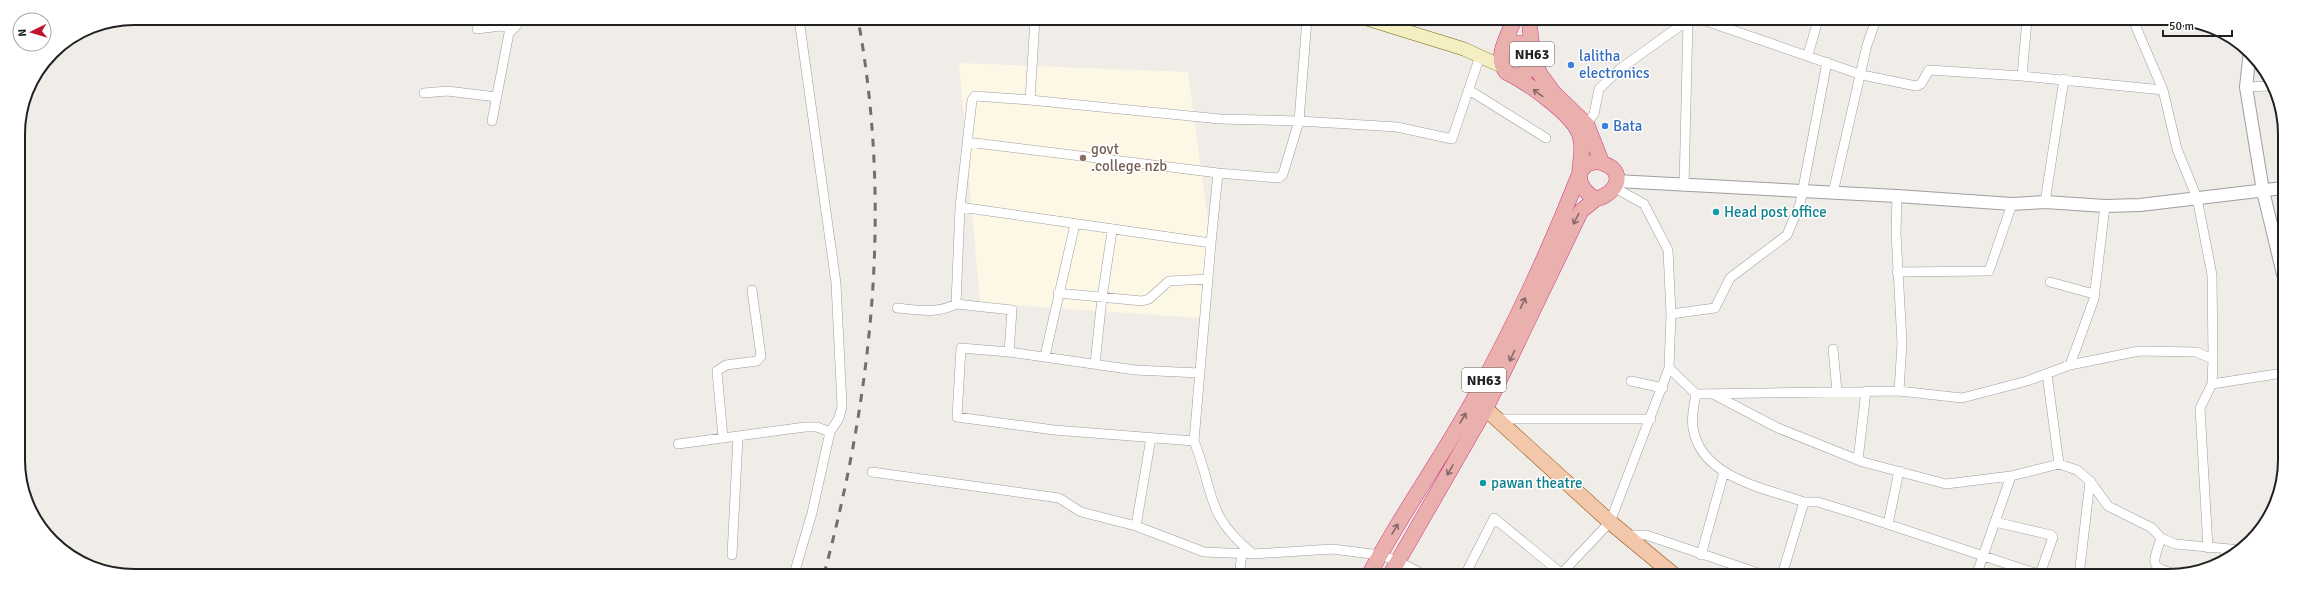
<svg xmlns="http://www.w3.org/2000/svg" width="2303" height="594" font-family="Signika,sans-serif">
<style>
.education{fill:#fcf8e5}
.lines{fill:none;stroke-linecap:round;stroke-linejoin:round}
.minor-casing{stroke:#9e9e9e;stroke-width:10}
.tertiary-casing{stroke:#9e9e9e;stroke-width:14}
.secondary-casing{stroke:#6f6a10;stroke-width:14}
.primary-casing{stroke:#8e4f0f;stroke-width:16}
.trunk-casing{stroke:#cb3983;stroke-width:16}
.minor{stroke:#fff;stroke-width:9}
.tertiary{stroke:#fff;stroke-width:12}
.secondary{stroke:#f4eec2;stroke-width:13}
.primary{stroke:#f3c7aa;stroke-width:15}
.trunk{stroke:#e9b0ae;stroke-width:15}
.rail{stroke:#6f6f6f;stroke-width:3;stroke-dasharray:8 8;stroke-linecap:butt}
.oneway{stroke:#856868}
.shop-dot{fill:#3f7fe0;stroke:#fff;stroke-width:1.5}
.education-dot{fill:#8d6e63;stroke:#fff;stroke-width:1.5}
.culture-dot{fill:#0f9aa8;stroke:#fff;stroke-width:1.5}
.labels{text-anchor:middle;stroke-width:3;stroke-linejoin:round;paint-order:stroke}
.shield{fill:#fff;stroke:#646464;stroke-width:1}
.shield-label{font-size:14px;font-weight:bold;fill:#212121}
.shop-label{font-size:15px;fill:#366cbe;stroke:#fff;text-anchor:start}
.education-label{font-size:15px;fill:#785e54;stroke:#fff;text-anchor:start}
.culture-label{font-size:15px;fill:#0d838f;stroke:#fff;text-anchor:start}
.rim{fill:none;stroke:#212121;stroke-width:2}
</style>
<rect width="100%" height="100%" fill="#f0ece8"/>
<path class="education" d="M 959,63 L 1188,72 L 1211,243 L 1201,318 L 980,303 Z"/>
<g class="lines">
<defs>
<path id="minor" d="M 1035,19 L 1030,100 L 975,96 L 972,100 L 960,207 L 1211,243 L 1218,173 L 1279,178 L 1283,174 L 1299,121 L 1397,127 L 1452,139 L 1480,56
M 1703,20 L 1862,75 L 1916,86 L 1921,84 L 1929,70 L 2022,76
M 2027,20 L 2022,76 L 2163,90
M 2133,20 L 2163,90 L 2177,149 L 2197,198 L 2212,275 L 2213,359
M 518,21 L 535,18
M 477,29 L 501,26 L 514,28
M 1808,55 L 1818,20
M 2246,87 L 2269,86
M 1469,90 L 1546,138
M 424,93 L 447,91 L 497,97
M 1030,100 L 1220,119 L 1299,121 L 1307,19
M 492,121 L 509,33 L 517,25 L 518,18
M 1583,128 L 1594,114 L 1599,89 L 1620,69 L 1688,20
M 967,142 L 1218,173
M 1684,186 L 1688,21
M 1833,193 L 1867,45 L 1876,20
M 1897,196 L 1896,233 L 1902,343 L 1899,391
M 2045,202 L 2064,79
M 960,207 L 956,304 L 1012,310 L 1009,352 L 961,348 L 957,417 L 1054,430 L 1194,441 L 1211,243
M 1897,272 L 1989,271 L 2012,204
M 2050,282 L 2094,294
M 1058,293 L 1142,301 L 1149,299 L 1169,281 L 1208,279
M 897,308 C 918,310 937,314 956,304
M 1671,314 L 1715,308 L 1730,278 L 1787,235 L 1800,204 L 1827,62
M 1833,349 L 1837,391
M 1009,352 L 1135,370 L 1200,373
M 1045,356 L 1075,224
M 1095,364 L 1102,298 L 1112,231
M 2070,365 L 2094,299 L 2105,206
M 1669,368 L 1696,394 C 1694,405 1691,417 1693,428 C 1701,478 1765,488 1804,502 L 1782,575
M 2047,374 L 2059,464
M 1631,381 L 1663,388
M 1696,394 L 1899,391 L 1962,398 L 2027,381 L 2070,365 L 2139,351 L 2196,352 L 2213,359 L 2212,384 L 2283,373
M 1713,394 L 1778,428 L 1863,462 L 1946,484 L 2011,476 L 2059,464 L 2077,470 L 2090,481 L 2108,506 L 2152,528 L 2161,538 L 2175,544 L 2241,550
M 1497,419 L 1651,419
M 723,438 L 717,371 L 726,365 L 757,361 L 761,356 L 752,290
M 1151,438 L 1136,526 L 1204,552 L 1253,554 L 1332,549 L 1380,555 L 1398,561 L 1424,575
M 1194,441 C 1215,493 1204,514 1253,554
M 678,444 L 805,427 L 817,427 L 830,432
M 1858,460 L 1866,391
M 872,472 L 1059,498 L 1081,512 L 1136,526
M 1804,502 L 1818,502 L 1866,517 L 2044,576
M 1995,522 L 2051,535 L 2053,537 L 2040,574
M 1888,524 L 1899,471
M 1626,535 L 1646,535 L 1764,575
M 2161,538 C 2152,566 2149,566 2178,575
M 2208,548 L 2200,408 L 2212,384
M 732,555 L 738,437
M 1701,555 L 1724,472
M 2225,560 L 2226,549
M 794,574 L 812,513 L 830,432 L 839,418 L 842,406 L 836,283 L 799,19
M 1239,575 L 1242,554
M 1465,575 L 1494,518 L 1561,573
M 1560,575 L 1610,522 L 1669,368 L 1671,314 L 1668,250 L 1644,204 L 1615,188
M 1976,576 L 2011,476
M 2079,576 L 2090,481"/>
<path id="tertiary" d="M 2250,51 L 2246,87 L 2263,191 L 2283,274
M 1616,181 L 1897,196 L 2012,204 L 2045,202 L 2105,206 L 2140,205 L 2283,188"/>
<path id="secondary" d="M 1367,19 L 1464,49 L 1501,66"/>
<path id="primary" d="M 1476,400 L 1610,522 L 1674,575"/>
<path id="trunk" d="M 1514,20 C 1508,36 1494,57 1506,72 C 1526,82 1570,112 1579,133 C 1589,160 1565,182 1596,199 C 1608,197 1626,181 1612,168 C 1608,165 1602,163 1598,161 L 1587,164 L 1581,170
M 1529,20 L 1533,57 L 1540,74 L 1553,92 L 1587,125 L 1602,163
M 1504,47 C 1530,29 1548,74 1513,76
M 1369,575 C 1401,514 1442,458 1475,397 C 1514,326 1549,251 1579,175
M 1390,575 L 1486,408 L 1581,211 L 1596,199"/>
</defs>
<use href="#minor" class="minor-casing"/>
<use href="#tertiary" class="tertiary-casing"/>
<use href="#secondary" class="secondary-casing"/>
<use href="#primary" class="primary-casing"/>
<use href="#trunk" class="trunk-casing"/>
<use href="#minor" class="minor"/>
<use href="#tertiary" class="tertiary"/>
<use href="#secondary" class="secondary"/>
<use href="#primary" class="primary"/>
<use href="#trunk" class="trunk"/>
<path class="rail" d="M 824,574 C 873,393 892,205 858,19"/>
</g>
<defs><path id="oneway-shaft" d="M-6 0H5M1.5-3L5.5 0L1.5 3" fill="none" stroke-width="1.6" stroke-linecap="round" stroke-linejoin="round"/></defs>
<g class="oneway">
<use href="#oneway-shaft" transform="translate(1538 93) rotate(-144)"/>
<use href="#oneway-shaft" transform="translate(1576 219) rotate(117)"/>
<use href="#oneway-shaft" transform="translate(1523 303) rotate(-64)"/>
<use href="#oneway-shaft" transform="translate(1512 356) rotate(116)"/>
<use href="#oneway-shaft" transform="translate(1463 418) rotate(-59)"/>
<use href="#oneway-shaft" transform="translate(1450 470) rotate(120)"/>
<use href="#oneway-shaft" transform="translate(1395 529) rotate(-59)"/>
</g>
<g class="shop-dot">
<circle cx="1571" cy="65" r="4"/>
<circle cx="1605" cy="126" r="4"/>
</g>
<circle class="education-dot" cx="1083" cy="158" r="4"/>
<g class="culture-dot">
<circle cx="1716" cy="212" r="4"/>
<circle cx="1483" cy="483" r="4"/>
</g>
<g class="labels">
<g class="shield">
<rect x="1510" y="42" width="44" height="24" rx="3"/>
<rect x="1462" y="368" width="44" height="24" rx="3"/>
</g>
<g class="shield-label">
<text x="1532" y="59">NH63</text>
<text x="1484" y="385">NH63</text>
</g>
<g class="shop-label">
<text x="1579" y="61">lalitha<tspan x="1579" dy="17">electronics</tspan></text>
<text x="1613" y="131">Bata</text>
</g>
<g class="education-label">
<text x="1091" y="154">govt<tspan x="1091" dy="17">.college nzb</tspan></text>
</g>
<g class="culture-label">
<text x="1724" y="217">Head post office</text>
<text x="1491" y="488">pawan theatre</text>
</g>
</g>
<path d="M0 0H2303V594H0ZM134 25H2169A109 109 0 0 1 2278 134V460A109 109 0 0 1 2169 569H134A109 109 0 0 1 25 460V134A109 109 0 0 1 134 25Z" fill="#fff" fill-rule="evenodd"/>
<path class="rim" d="M134 25H2169A109 109 0 0 1 2278 134V460A109 109 0 0 1 2169 569H134A109 109 0 0 1 25 460V134A109 109 0 0 1 134 25Z"/>
<g transform="translate(32 32) rotate(265)"><circle r="19" fill="#ffffff" stroke="#a6a6a6"/>
<path d="M0-3L7 15L0 10L-7 15Z" fill="#bd1430"/>
<text y="-6" font-size="11" font-weight="bold" text-anchor="middle" fill="#212121">N</text>
</g>
<path d="M2163 30v6h69v-6" fill="none" stroke="#212121" stroke-width="2"/>
<text x="2169" y="30" font-size="12" fill="#212121" stroke="#ffffff" stroke-width="3" paint-order="stroke">50 m</text>
</svg>
